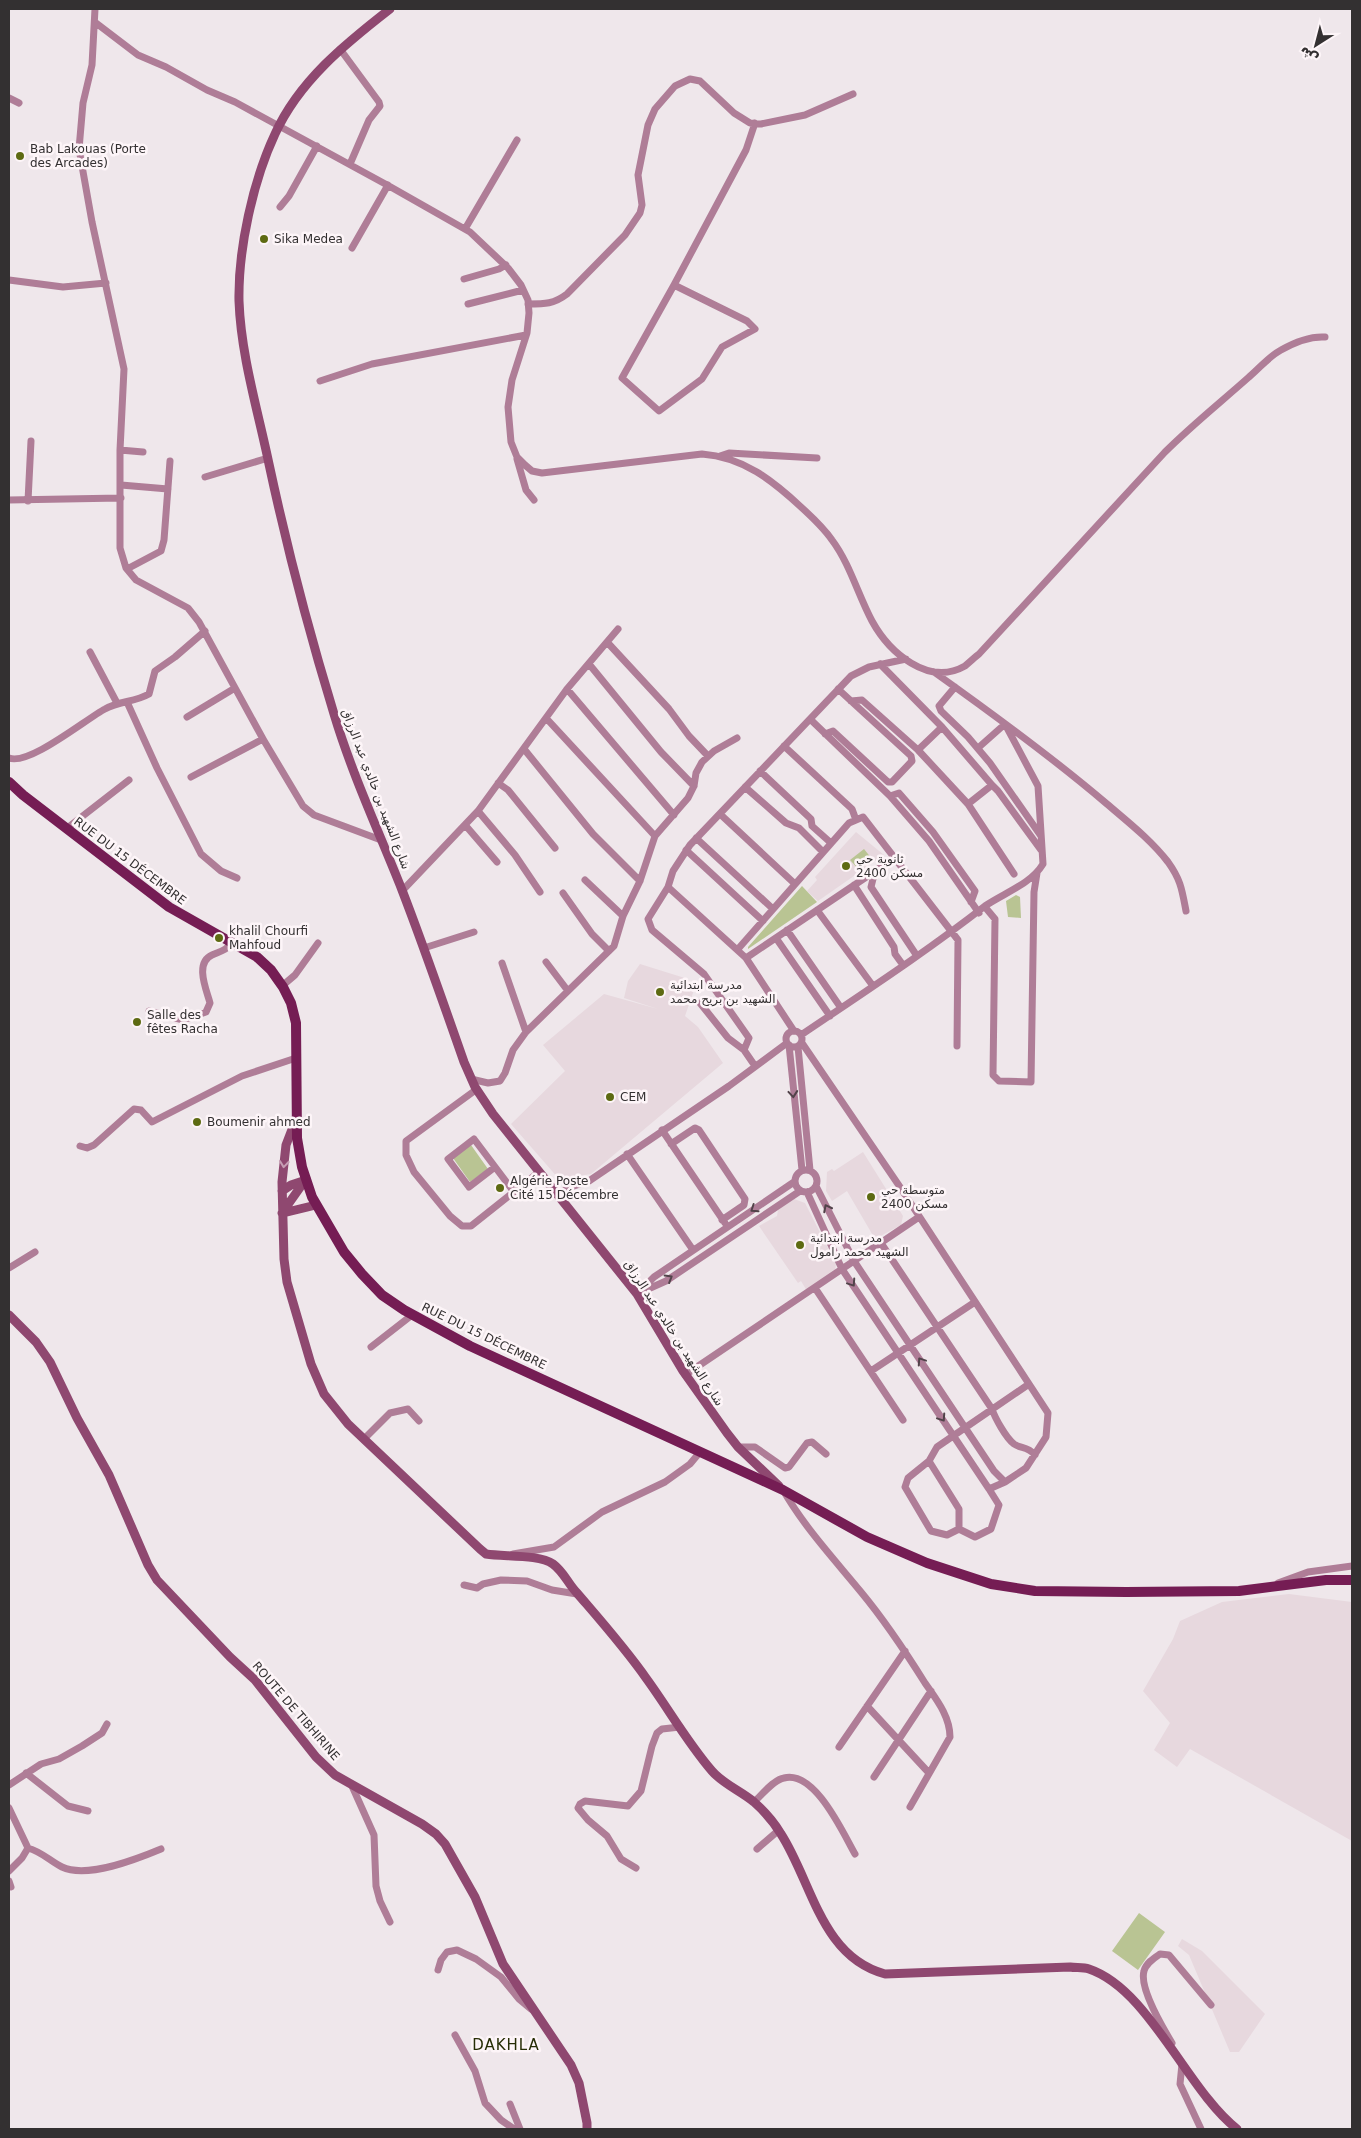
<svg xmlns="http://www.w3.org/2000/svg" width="1361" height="2138" font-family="'DejaVu Sans','Noto Naskh Arabic',sans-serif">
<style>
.built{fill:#e7d8de}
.green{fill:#b9c493}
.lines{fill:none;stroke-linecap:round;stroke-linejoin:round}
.street{stroke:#af7d97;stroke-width:7}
.secondary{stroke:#8f4870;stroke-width:9}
.primary{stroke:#751d54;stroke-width:10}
.oneway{stroke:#52434a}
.oneway2{stroke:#c69eb4}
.poi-dot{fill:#5d6a12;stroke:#fdf5f8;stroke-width:2}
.labels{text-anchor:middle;stroke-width:5;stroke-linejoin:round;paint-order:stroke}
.poi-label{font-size:12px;fill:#333031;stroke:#fdf5f8;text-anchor:start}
.street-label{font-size:12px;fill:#333031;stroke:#fdf5f8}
.quarter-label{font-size:15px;letter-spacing:1px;fill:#262d05;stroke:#fdf5f8}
</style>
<rect width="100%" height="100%" fill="#efe7eb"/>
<path class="built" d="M 856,832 L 884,855 L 818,901 L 807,891 L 817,880 L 815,877 Z
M 640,964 L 688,979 L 687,985 L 695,987 L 685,1016 L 698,1027 L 723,1063 L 591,1174 L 559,1179 L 511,1124 L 565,1071 L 543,1045 L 604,994 L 658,1009 L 624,998 L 628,981 Z
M 863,1152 L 903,1216 L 901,1225 L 875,1239 L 847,1191 L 832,1201 L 826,1191 L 827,1172 L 832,1169 L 834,1171 Z
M 794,1199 L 805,1203 L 836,1264 L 835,1272 L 807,1291 L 801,1281 L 798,1283 L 759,1226 L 777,1216 L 778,1210 Z
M 1289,1594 L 1352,1602 L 1352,1841 L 1190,1749 L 1177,1767 L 1154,1750 L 1170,1723 L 1143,1691 L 1173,1639 L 1180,1621 L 1222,1602 Z
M 1182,1939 L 1202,1951 L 1265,2014 L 1239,2052 L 1230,2052 L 1189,1955 L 1178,1946 Z"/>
<path class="green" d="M 864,849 L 872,859 L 859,870 L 850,860 Z
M 802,886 L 817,902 L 748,949 L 748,947 Z
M 1016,895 L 1020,897 L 1021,918 L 1008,917 L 1006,901 Z
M 471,1145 L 488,1169 L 470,1182 L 453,1158 Z
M 1139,1913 L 1165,1932 L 1138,1970 L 1112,1951 Z"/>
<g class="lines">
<path class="street" d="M 95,9 L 92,65 L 83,103 L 79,149 L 92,222 L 124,369 L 120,450 L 120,548 L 126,568 L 136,580 L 188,608 L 199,622 L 263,739 L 303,806 L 314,815 L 381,840
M 96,23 L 138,55 L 166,67 L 207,90 L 235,102 L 389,186 L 470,232 L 508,268 L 521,285 L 528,300 L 529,313 L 527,333 L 512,380 L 508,407 L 511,442 L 517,457 L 525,465 L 532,471 L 542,473 L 702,454 C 743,457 772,480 801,507 C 812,517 823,527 832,540 C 850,564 858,595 872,621 C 889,652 928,687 965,666 C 970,662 975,657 979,654 L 1165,452 C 1192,425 1221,402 1249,377 C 1260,368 1268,357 1281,350 C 1295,342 1310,336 1325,337
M 340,49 L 379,102 L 380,106 L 369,120 L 350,164
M 9,98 L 19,103
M 280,207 L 289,196 L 317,146
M 465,229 L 517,140
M 352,248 L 388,185
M 464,279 L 499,269 L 506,265
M 9,280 L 63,287 L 106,283
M 674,285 L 747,321 L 755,329 L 722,347 L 702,379 L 659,411 L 622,378 L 674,285 L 746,150 L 755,123
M 468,304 L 523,290
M 528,304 C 545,304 554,304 567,294 L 625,235 L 640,213 L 642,205 L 638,175 L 648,125 L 655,109 L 675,86 L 690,79 L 700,81 L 734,113 L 750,123 L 761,124 L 805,115 L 853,94
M 320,381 L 372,364 L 526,335
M 120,450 L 143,452
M 720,456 L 729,453 L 817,458
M 517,459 L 526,490 L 534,500
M 205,477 L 268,458
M 121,485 L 168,489
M 9,500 L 121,498
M 28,501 L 31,441
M 127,569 L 161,551 L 164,540 L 170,461
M 607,642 L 669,709 L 689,736 L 708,756
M 90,652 L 117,703
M 589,664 L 661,752 L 694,786
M 880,664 L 942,727 L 992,785
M 934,672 C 993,714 1052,757 1107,804 C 1128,822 1151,840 1168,862 C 1181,880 1182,890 1186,911
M 955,687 L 939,706 L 941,711 L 968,737 L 990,763 L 1041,836
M 567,689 L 674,815
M 851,701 L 862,700 L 918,750 L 968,804 L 1014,874
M 127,702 L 157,768 L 201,854 L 221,871 L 237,878
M 187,717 L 235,688
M 546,718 L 655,836
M 810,719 L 890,796 L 929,841 L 979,913
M 825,734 L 833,731 L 888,782 L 892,782 L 912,761 L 911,756 L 838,689
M 784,746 L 852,809 L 856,820
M 524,749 L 593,834 L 640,881
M 918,750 L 942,727
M 9,758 C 29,766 86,719 105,709 C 119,701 135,702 149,694 L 155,671 L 175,657 L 205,631
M 760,771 L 811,819 L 812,826 L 831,843
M 191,777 L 263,739
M 498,783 L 508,790 L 555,848
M 745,787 L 786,823 L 799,828 L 823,852
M 890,796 L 899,793 L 933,832 L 975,891 L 971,902
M 968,804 L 992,785 L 998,791 L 1041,850
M 478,811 L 515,855 L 540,892
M 720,814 L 795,884
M 466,826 L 497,862
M 66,829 L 129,780
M 696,838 L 773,909
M 686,850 L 763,921
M 875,871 L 871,887 L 917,956
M 585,880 L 623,916
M 854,885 L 894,947 L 895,954 L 903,965
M 668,887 L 746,958 L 794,1031
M 402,891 L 478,811 L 567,689 L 618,629
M 563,893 L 592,934 L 609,951
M 985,907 L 995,919 L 993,1075 L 999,1081 L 1031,1082 L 1034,892 L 1037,873
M 817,910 L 873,986
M 787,930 L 841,1008
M 776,938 L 830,1016
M 424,948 L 474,932
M 738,949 L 849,823 L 863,817 L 958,940 L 957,1046
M 746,958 L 896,857
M 546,962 L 568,991
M 502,963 L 526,1032
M 282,986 L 295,975 L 318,943
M 700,1003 L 728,1038 L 744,1050
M 149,1011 L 183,1020 L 206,1012 L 210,1003 C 207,991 194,963 212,955 C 221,951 226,951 232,942
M786 1039a8 8 0 1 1 16 0a8 8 0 1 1-16 0Z
M 801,1035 C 863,993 926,952 985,906 C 1004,893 1031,884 1043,864 L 1038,786 L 1005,724 L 978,748
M 802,1043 L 900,1187 L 1048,1413 L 1046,1437 L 1026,1468 L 1005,1482
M 789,1045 L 802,1170
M 798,1047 L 810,1170
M 755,1066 L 744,1050 L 749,1038 L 704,974 L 652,930 L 648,919 L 668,887 L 673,871 L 690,845 L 851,676 L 869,667 L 906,659
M 471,1079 L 488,1083 L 500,1081 L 505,1073 L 513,1050 L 526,1032 L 614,946 L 623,916 L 640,881 L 655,836 L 688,798 L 694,786 L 696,773 L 702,762 L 714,751 L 737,738
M 477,1089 L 406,1141 L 406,1155 L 414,1172 L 450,1216 L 462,1226 L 471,1226 L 539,1172
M 662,1130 L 725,1223
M 671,1144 L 695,1128 L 699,1130 L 745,1199 L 744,1205 L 722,1220
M 80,1146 L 87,1148 L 94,1145 L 134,1109 L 141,1110 L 152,1122 L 242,1076 L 296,1058
M 627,1154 L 693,1250
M 495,1167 L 469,1187 L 448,1159 L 474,1139 L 514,1192
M795 1181a11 11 0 1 1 22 0a11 11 0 1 1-22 0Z
M 794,1182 L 654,1277 L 637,1294 L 666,1281 L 800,1191
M 807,1192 L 842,1269 L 989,1489 L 1005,1482 L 994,1471 L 854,1261 L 816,1186
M 558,1195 L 568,1188 L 589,1181 L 729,1086 L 787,1043
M 881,1243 L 992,1409 C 995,1418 1006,1438 1014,1444 C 1021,1449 1027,1446 1035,1455
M 9,1268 L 35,1252
M 815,1288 L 903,1420
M 371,1347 L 412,1315
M 871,1371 L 975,1302
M 685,1375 L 919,1217
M 364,1439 L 390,1413 L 408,1409 L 419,1421
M 738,1447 L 755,1447 L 785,1468 L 789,1467 L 807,1443 L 812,1442 L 826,1454
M 929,1461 L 959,1509 L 959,1529
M 989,1489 L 999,1505 L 991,1529 L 975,1537 L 959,1529 L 947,1535 L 931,1531 L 905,1487 L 908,1478 L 929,1461 L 937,1447 L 1029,1384
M 783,1490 C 805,1528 834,1559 861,1592 C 885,1621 905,1651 925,1683 C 936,1699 950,1716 950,1737 L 910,1807
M 513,1554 L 554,1547 L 602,1512 L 665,1482 L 690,1464 L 700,1452
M 1278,1583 L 1308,1572 L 1352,1566
M 464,1585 L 477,1588 L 483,1584 L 501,1580 L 527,1581 L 552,1590 L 577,1594
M 867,1706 L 929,1773
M 839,1747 L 905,1651
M 26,1773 L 68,1806 L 88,1811
M 874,1777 L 931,1691
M 9,1785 L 41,1764 L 59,1759 L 82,1746 L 102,1733 L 107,1724
M 352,1786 L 374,1835 L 376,1886 L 380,1901 L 390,1922
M 754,1802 C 762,1795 773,1780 784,1778 C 815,1770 843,1833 855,1854
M 9,1808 L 28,1848 C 42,1852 50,1861 62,1867 C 87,1879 137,1859 161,1849
M 757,1849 L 779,1830
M 636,1868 L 621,1859 L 607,1836 L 588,1820 L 578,1808 L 580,1804 L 585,1801 L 628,1806 L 641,1791 L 652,1746 L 657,1733 L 662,1729 L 680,1727
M 9,1871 L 22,1858 L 28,1848
M 9,1881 L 11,1887
M 438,1970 L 441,1960 L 447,1952 L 457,1950 L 476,1959 L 501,1977 L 519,1999 L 531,2009
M 455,2035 L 475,2071 L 485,2103 L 501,2120 L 514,2129
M 1172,2043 C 1163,2028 1139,1988 1144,1971 C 1146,1963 1154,1958 1160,1954 L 1169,1955 L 1211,2005
M 1182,2064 L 1180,2084 L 1201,2129
M 510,2104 L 520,2129"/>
<path class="secondary" d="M 390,9 C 345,44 299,81 275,134 C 253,181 238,249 239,301 C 241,356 258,411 269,464 C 287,548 309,632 334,714 C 352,774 379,832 402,890 C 424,947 444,1005 464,1062 L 475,1087 L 493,1114 L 637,1294 L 683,1371 L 727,1433 L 738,1447 L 779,1486
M 296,1119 L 286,1145 L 282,1182 L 284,1259 L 287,1282 L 311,1364 L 324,1394 L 348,1424 L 480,1549 L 486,1554 C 504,1557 539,1554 553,1564 C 564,1572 568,1584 577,1593 C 601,1621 625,1648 646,1678 C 668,1708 687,1742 712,1771 C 723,1784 741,1791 754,1802 C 764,1811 774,1822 781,1834 C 812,1882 821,1957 885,1974 L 1070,1967 C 1076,1968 1083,1967 1089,1969 C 1149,1989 1187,2090 1237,2129
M 282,1191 L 291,1185 L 306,1180
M 282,1213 L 306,1179
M 283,1213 L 316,1205
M 9,1315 L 36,1342 L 50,1362 L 77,1418 L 109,1475 L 148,1565 L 157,1580 L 230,1657 L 255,1680 L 316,1757 L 335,1775 L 422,1824 L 436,1834 L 445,1844 L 475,1897 L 503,1964 L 571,2065 L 579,2083 L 587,2123 L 587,2129"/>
<path class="primary" d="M 9,782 L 23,795 L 169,907 L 257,957 L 271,970 L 283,987 L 291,1003 L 296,1023 L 297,1138 L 302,1167 L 312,1197 L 344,1252 L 362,1274 L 382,1295 L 404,1310 L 470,1346 L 783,1490 L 867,1537 L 927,1563 L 991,1584 L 1035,1591 L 1126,1592 L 1239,1591 L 1326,1580 L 1352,1580"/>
</g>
<defs><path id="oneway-chevron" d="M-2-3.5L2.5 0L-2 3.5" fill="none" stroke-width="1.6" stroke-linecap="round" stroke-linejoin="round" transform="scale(1.25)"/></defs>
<g class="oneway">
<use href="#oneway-chevron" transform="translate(793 1094) rotate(85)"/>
<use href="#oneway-chevron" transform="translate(827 1208) rotate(-117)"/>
<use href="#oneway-chevron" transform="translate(754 1209) rotate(146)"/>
<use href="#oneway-chevron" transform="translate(669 1278) rotate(-31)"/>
<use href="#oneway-chevron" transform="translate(852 1283) rotate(56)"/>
<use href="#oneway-chevron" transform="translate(921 1361) rotate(-124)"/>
<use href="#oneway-chevron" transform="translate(942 1418) rotate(56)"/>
</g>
<use class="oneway2" href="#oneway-chevron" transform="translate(284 1164) rotate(96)"/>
<g class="poi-dot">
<circle cx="20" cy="156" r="5"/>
<circle cx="264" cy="239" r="5"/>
<circle cx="846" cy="866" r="5"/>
<circle cx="219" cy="938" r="5"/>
<circle cx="660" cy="992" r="5"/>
<circle cx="137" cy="1022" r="5"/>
<circle cx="610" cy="1097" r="5"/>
<circle cx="197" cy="1122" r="5"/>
<circle cx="500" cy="1188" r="5"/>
<circle cx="871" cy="1197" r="5"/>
<circle cx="800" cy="1245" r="5"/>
</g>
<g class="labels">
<g class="poi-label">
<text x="30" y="153">Bab Lakouas (Porte<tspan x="30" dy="14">des Arcades)</tspan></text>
<text x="274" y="243">Sika Medea</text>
<text x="856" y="863">ثانوية حي<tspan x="856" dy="14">2400 مسكن</tspan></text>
<text x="229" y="935">khalil Chourfi<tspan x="229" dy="14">Mahfoud</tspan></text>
<text x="670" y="989">مدرسة ابتدائية<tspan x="670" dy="14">الشهيد بن بريح محمد</tspan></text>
<text x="147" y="1019">Salle des<tspan x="147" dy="14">fêtes Racha</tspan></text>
<text x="620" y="1101">CEM</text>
<text x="207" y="1126">Boumenir ahmed</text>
<text x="510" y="1185">Algérie Poste<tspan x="510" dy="14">Cité 15 Décembre</tspan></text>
<text x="881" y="1194">متوسطة حي<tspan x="881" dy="14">2400 مسكن</tspan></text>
<text x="810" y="1242">مدرسة ابتدائية<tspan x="810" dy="14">الشهيد محمد رامول</tspan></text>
</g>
<g class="street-label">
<text transform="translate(376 789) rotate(69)" y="4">شارع الشهيد بن خالدي عبد الرزاق</text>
<text transform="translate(130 861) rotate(37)" y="4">RUE DU 15 DÉCEMBRE</text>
<text transform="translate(674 1333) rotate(57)" y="4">شارع الشهيد بن خالدي عبد الرزاق</text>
<text transform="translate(484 1336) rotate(26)" y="4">RUE DU 15 DÉCEMBRE</text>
<text transform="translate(296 1711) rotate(49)" y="4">ROUTE DE TIBHIRINE</text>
</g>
<g class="quarter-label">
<text x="506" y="2050">DAKHLA</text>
</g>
</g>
<rect width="1361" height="2138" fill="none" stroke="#333031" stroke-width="20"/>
<g transform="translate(1316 45) rotate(216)" stroke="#fdf5f8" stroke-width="4" paint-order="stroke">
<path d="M0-4L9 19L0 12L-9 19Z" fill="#333031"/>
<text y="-8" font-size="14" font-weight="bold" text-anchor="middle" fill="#333031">ش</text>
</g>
</svg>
